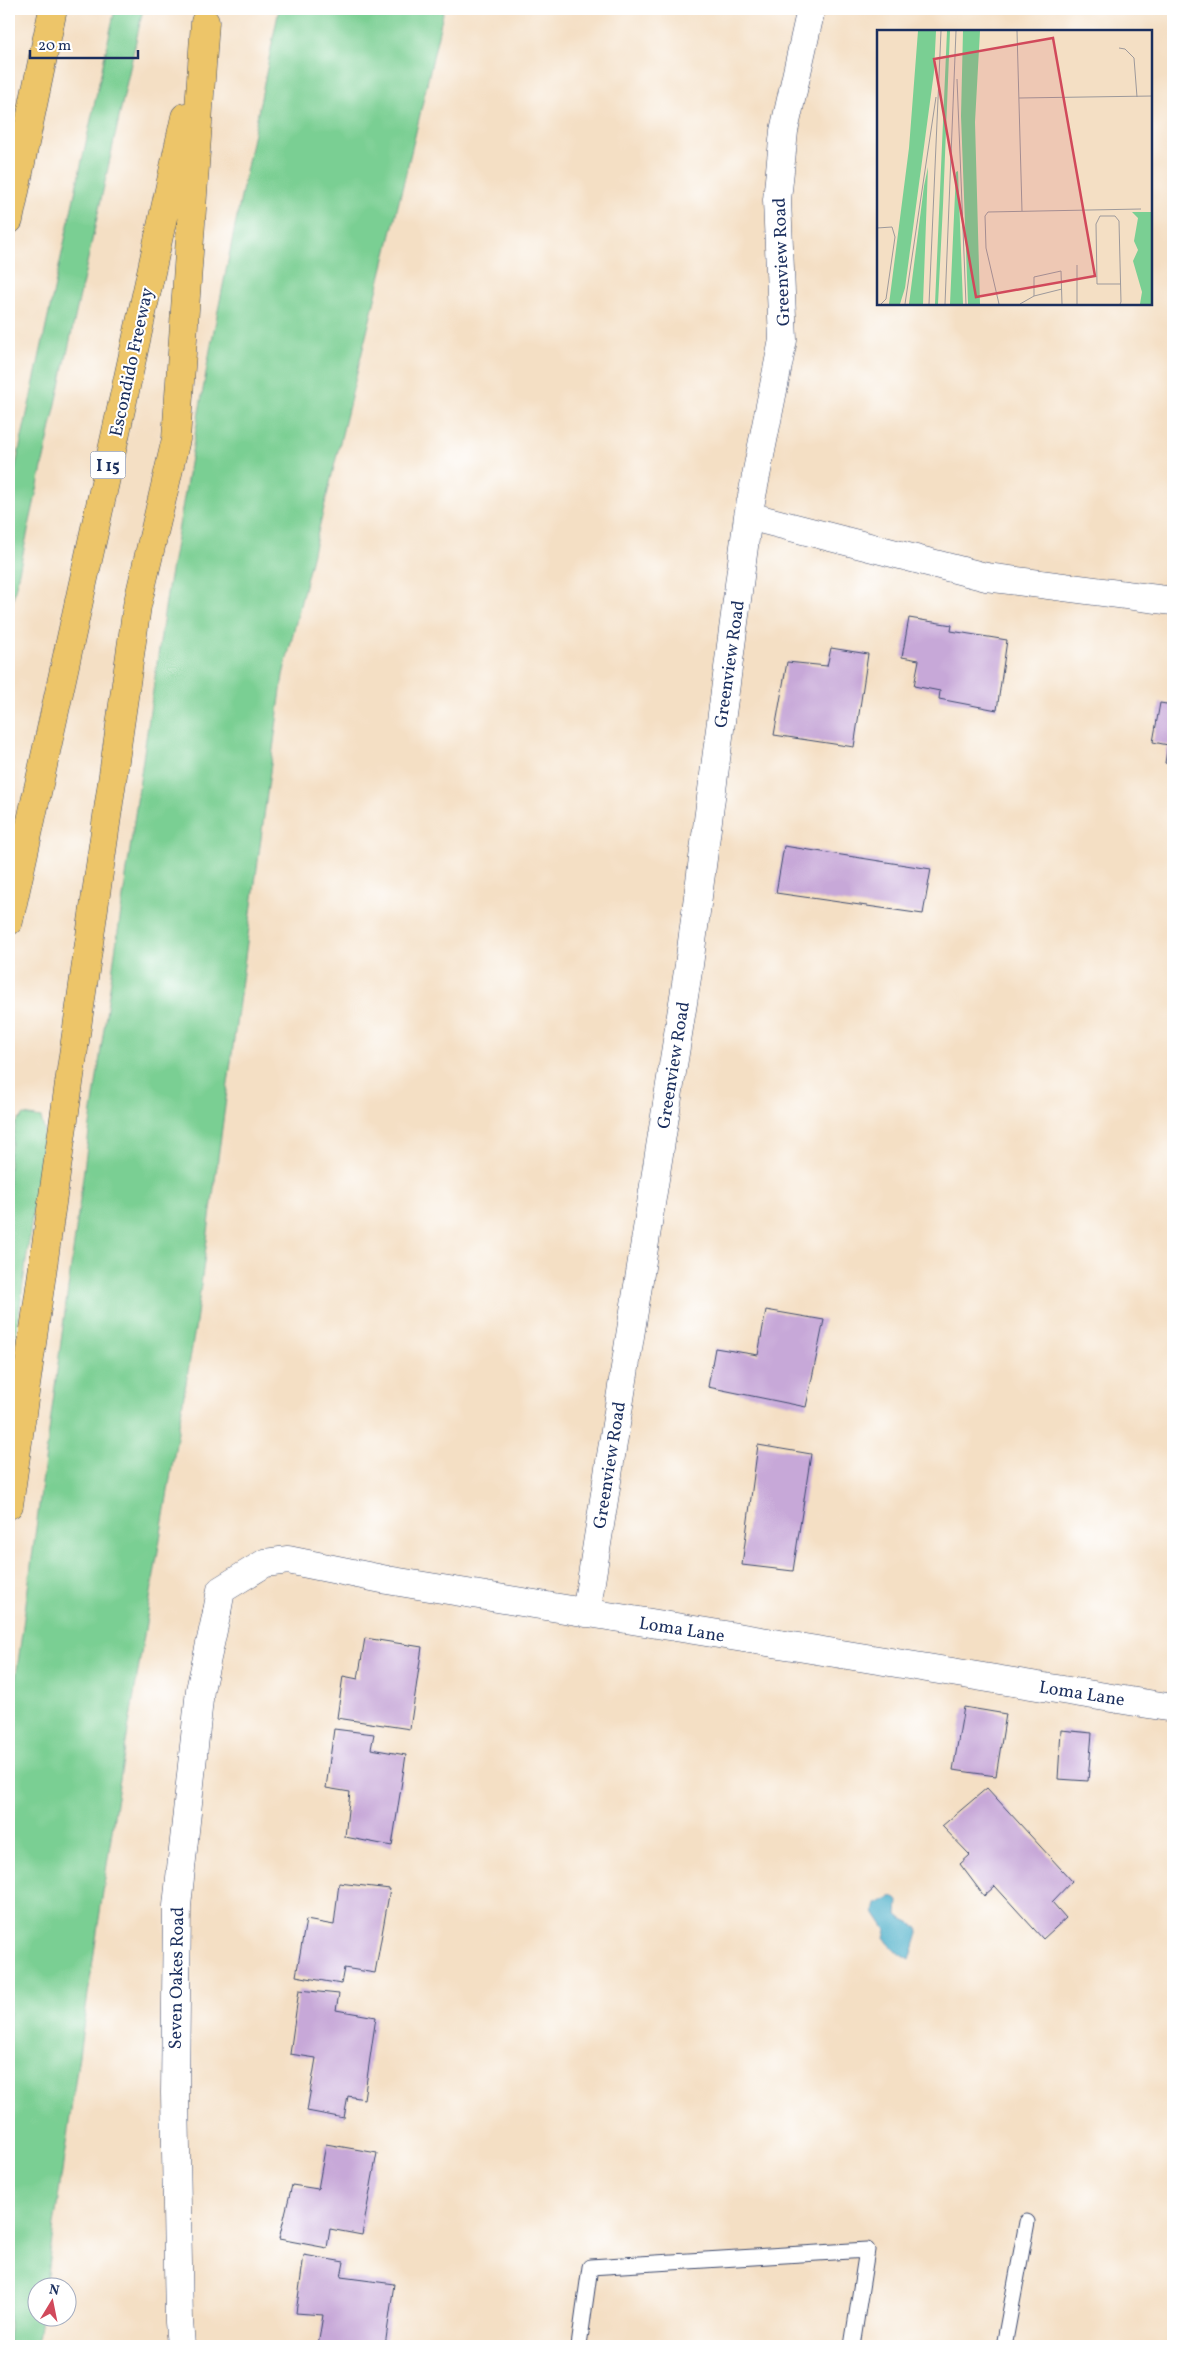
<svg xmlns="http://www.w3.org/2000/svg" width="1182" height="2355" font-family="Vollkorn,serif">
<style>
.green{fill:#7acf93;stroke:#4a7f78}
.water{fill:#49aec8;stroke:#326e93}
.building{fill:#c7a8d8}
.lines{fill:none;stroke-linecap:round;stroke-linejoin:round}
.service-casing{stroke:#3c496d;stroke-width:17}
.minor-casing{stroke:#3c496d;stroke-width:29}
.tertiary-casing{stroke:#3c496d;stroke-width:29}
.motorway-casing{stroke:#3c496d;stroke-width:29}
.service{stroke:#fff;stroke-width:15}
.minor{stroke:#fff;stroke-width:28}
.tertiary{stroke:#fff;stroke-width:28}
.motorway{stroke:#edc569;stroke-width:28}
.labels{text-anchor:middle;stroke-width:4;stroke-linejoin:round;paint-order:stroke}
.shield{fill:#fff;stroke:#5f6d8e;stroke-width:1}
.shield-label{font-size:16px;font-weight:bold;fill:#1b2f5e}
.street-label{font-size:18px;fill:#1b2f5e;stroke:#fff}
.inset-road{fill:none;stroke:#9d999b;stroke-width:1}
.view{fill:#d1495b;fill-opacity:0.15;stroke:#d1495b;stroke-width:2.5}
.inset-edge{fill:none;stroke:#1b2f5e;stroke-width:2.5}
</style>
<rect width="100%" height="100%" fill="#fff"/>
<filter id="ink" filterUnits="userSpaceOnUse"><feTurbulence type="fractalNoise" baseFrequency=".02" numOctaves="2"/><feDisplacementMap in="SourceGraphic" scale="10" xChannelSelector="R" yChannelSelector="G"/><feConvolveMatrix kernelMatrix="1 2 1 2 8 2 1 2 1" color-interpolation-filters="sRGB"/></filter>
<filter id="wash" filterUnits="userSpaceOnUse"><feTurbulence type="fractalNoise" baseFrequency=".0096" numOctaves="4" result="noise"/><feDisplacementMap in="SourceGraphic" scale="20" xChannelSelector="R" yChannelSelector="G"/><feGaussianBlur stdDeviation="1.12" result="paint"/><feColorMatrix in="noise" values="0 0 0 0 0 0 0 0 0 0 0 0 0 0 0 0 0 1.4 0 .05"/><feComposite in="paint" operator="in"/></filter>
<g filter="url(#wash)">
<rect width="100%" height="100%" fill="#f4dfc4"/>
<path class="green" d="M 115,9 L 143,9 L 9,617 L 9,497 Z
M 279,9 L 444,9 L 415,136 L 283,675 L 195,1329 L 116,1803 L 45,2287 L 38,2288 L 38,2318 L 41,2318 L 37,2346 L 9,2346 L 9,1730 L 89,1132 L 167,594 L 210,350 Z
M 24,1115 L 41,1118 L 44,1130 L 9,1387 L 9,1157 L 16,1123 Z"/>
<path class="water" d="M 893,1896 L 898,1901 L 897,1915 C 904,1921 913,1921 919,1930 L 910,1960 C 899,1954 891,1948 884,1937 L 886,1930 L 874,1912 L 876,1904 Z"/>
<g id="blocks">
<path class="building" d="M 909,618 L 952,625 L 951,631 L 1007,640 L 997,710 L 939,699 L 940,691 L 914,686 L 919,660 L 902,657 Z
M 831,648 L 868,654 L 854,747 L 774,735 L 787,662 L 827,666 Z
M 1160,703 L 1173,705 L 1173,765 L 1165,763 L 1168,745 L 1153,742 Z
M 784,846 L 931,869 L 923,914 L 776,893 Z
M 766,1310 L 824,1320 L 806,1407 L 708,1387 L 715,1348 L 758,1355 Z
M 758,1445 L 811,1454 L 793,1571 L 742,1565 Z
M 365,1638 L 422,1647 L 410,1729 L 337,1718 L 343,1676 L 358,1679 Z
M 964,1707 L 1006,1714 L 996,1776 L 953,1770 Z
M 334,1729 L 374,1734 L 371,1749 L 406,1755 L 392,1846 L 345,1837 L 350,1792 L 326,1788 Z
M 1061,1730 L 1092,1733 L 1088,1781 L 1058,1779 Z
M 987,1788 L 1072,1881 L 1052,1902 L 1066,1918 L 1043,1939 L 995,1886 L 984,1896 L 960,1864 L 970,1855 L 942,1826 Z
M 339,1883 L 390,1889 L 375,1973 L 344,1968 L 341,1984 L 296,1976 L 306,1920 L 334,1925 Z
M 299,1990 L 339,1994 L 336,2010 L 376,2017 L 364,2099 L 348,2096 L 344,2118 L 307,2111 L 316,2058 L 290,2054 Z
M 326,2144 L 377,2153 L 362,2235 L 330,2229 L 327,2248 L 279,2239 L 292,2185 L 318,2189 Z
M 304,2255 L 344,2262 L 341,2277 L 394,2284 L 385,2346 L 318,2346 L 323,2315 L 296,2313 Z"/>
</g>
</g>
<g filter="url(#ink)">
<use href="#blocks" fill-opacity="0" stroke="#3c496d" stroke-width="1"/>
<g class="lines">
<defs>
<path id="service" d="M 579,2346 L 590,2267 L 867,2250 L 852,2346
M 1004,2346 L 1027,2222"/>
<path id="minor" d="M 748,516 L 986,577 L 1173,601
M 217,1612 L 221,1590 L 265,1563 L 288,1560 L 387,1580 L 1173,1708
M 586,1613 L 689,965 L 748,516 L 783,340 L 777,200 L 784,131 L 811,9"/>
<path id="tertiary" d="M 181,2346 L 179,2322 L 175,2093 L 177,1906 L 200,1690 L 217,1612"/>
<path id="motorway" d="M 9,220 L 53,9
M 9,921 L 185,117
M 9,1505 L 137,606 L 176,439 L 205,22"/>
</defs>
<use href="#service" class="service-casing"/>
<use href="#minor" class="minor-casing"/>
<use href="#tertiary" class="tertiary-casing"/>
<use href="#motorway" class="motorway-casing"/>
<use href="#service" class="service"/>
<use href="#minor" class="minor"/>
<use href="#tertiary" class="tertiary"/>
<use href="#motorway" class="motorway"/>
</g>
</g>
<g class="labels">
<rect class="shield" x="90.5" y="451.5" width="35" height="27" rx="4"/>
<g class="shield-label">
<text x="108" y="471">I 15</text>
</g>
<g class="street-label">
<text transform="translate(781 262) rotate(-92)" y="6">Greenview Road</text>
<text transform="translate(131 362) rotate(-78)" y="6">Escondido Freeway</text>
<text transform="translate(729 664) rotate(-82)" y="6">Greenview Road</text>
<text transform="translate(673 1065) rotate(-81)" y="6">Greenview Road</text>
<text transform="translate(609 1465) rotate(-81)" y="6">Greenview Road</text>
<text transform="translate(682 1629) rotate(9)" y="6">Loma Lane</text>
<text transform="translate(1082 1693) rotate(9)" y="6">Loma Lane</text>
<text transform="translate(176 1978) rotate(-89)" y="6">Seven Oakes Road</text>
</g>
</g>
<g transform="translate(877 30)">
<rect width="275" height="275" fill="#f4dfc4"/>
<path d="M 41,1 L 59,1 L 57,42 L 28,258 L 23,274 L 12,274 L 32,118 ZM 70,1 L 73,1 L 66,175 L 61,274 L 58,274 ZM 86,1 L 103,1 L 98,92 L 103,274 L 91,274 L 84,86 ZM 51,137 L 46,274 L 32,274 L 47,156 ZM 81,141 L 86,274 L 73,274 L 79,142 ZM 255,182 L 275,182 L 275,274 L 263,274 L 265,262 L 256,231 L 261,220 L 257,211 L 261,188 Z" fill="#7acf93"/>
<path class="inset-road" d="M 140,1 L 145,181M 242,18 L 248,19 L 257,28 L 260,67M 80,49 L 89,274M 142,68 L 275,66M 0,198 L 15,197 L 18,207 L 9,269 L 4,274M 157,266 L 185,259M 28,274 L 59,67M 52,274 L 64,1M 68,274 L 79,1M 122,274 L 109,218 L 108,186 L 111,182 L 264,179M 143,274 L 157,266 L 157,247 L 184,241 L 185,274M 200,274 L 200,235M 243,274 L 244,272 L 242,191 L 238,186 L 223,186 L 219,194 L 220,254 L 244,254"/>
<path class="view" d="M 176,8 L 218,246 L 99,267 L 57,29 Z"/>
<rect width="275" height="275" class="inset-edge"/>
</g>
<rect width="1182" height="2355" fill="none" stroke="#fff" stroke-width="30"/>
<g transform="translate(52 2302) rotate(10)"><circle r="24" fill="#ffffff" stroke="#a4acbf"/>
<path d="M0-4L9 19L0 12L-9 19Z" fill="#d1495b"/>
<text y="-8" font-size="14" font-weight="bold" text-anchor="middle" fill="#1b2f5e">N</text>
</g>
<path d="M30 50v8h108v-8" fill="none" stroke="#1b2f5e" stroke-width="2.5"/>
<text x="38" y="50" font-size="15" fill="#1b2f5e" stroke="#ffffff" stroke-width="4" paint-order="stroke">20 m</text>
</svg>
